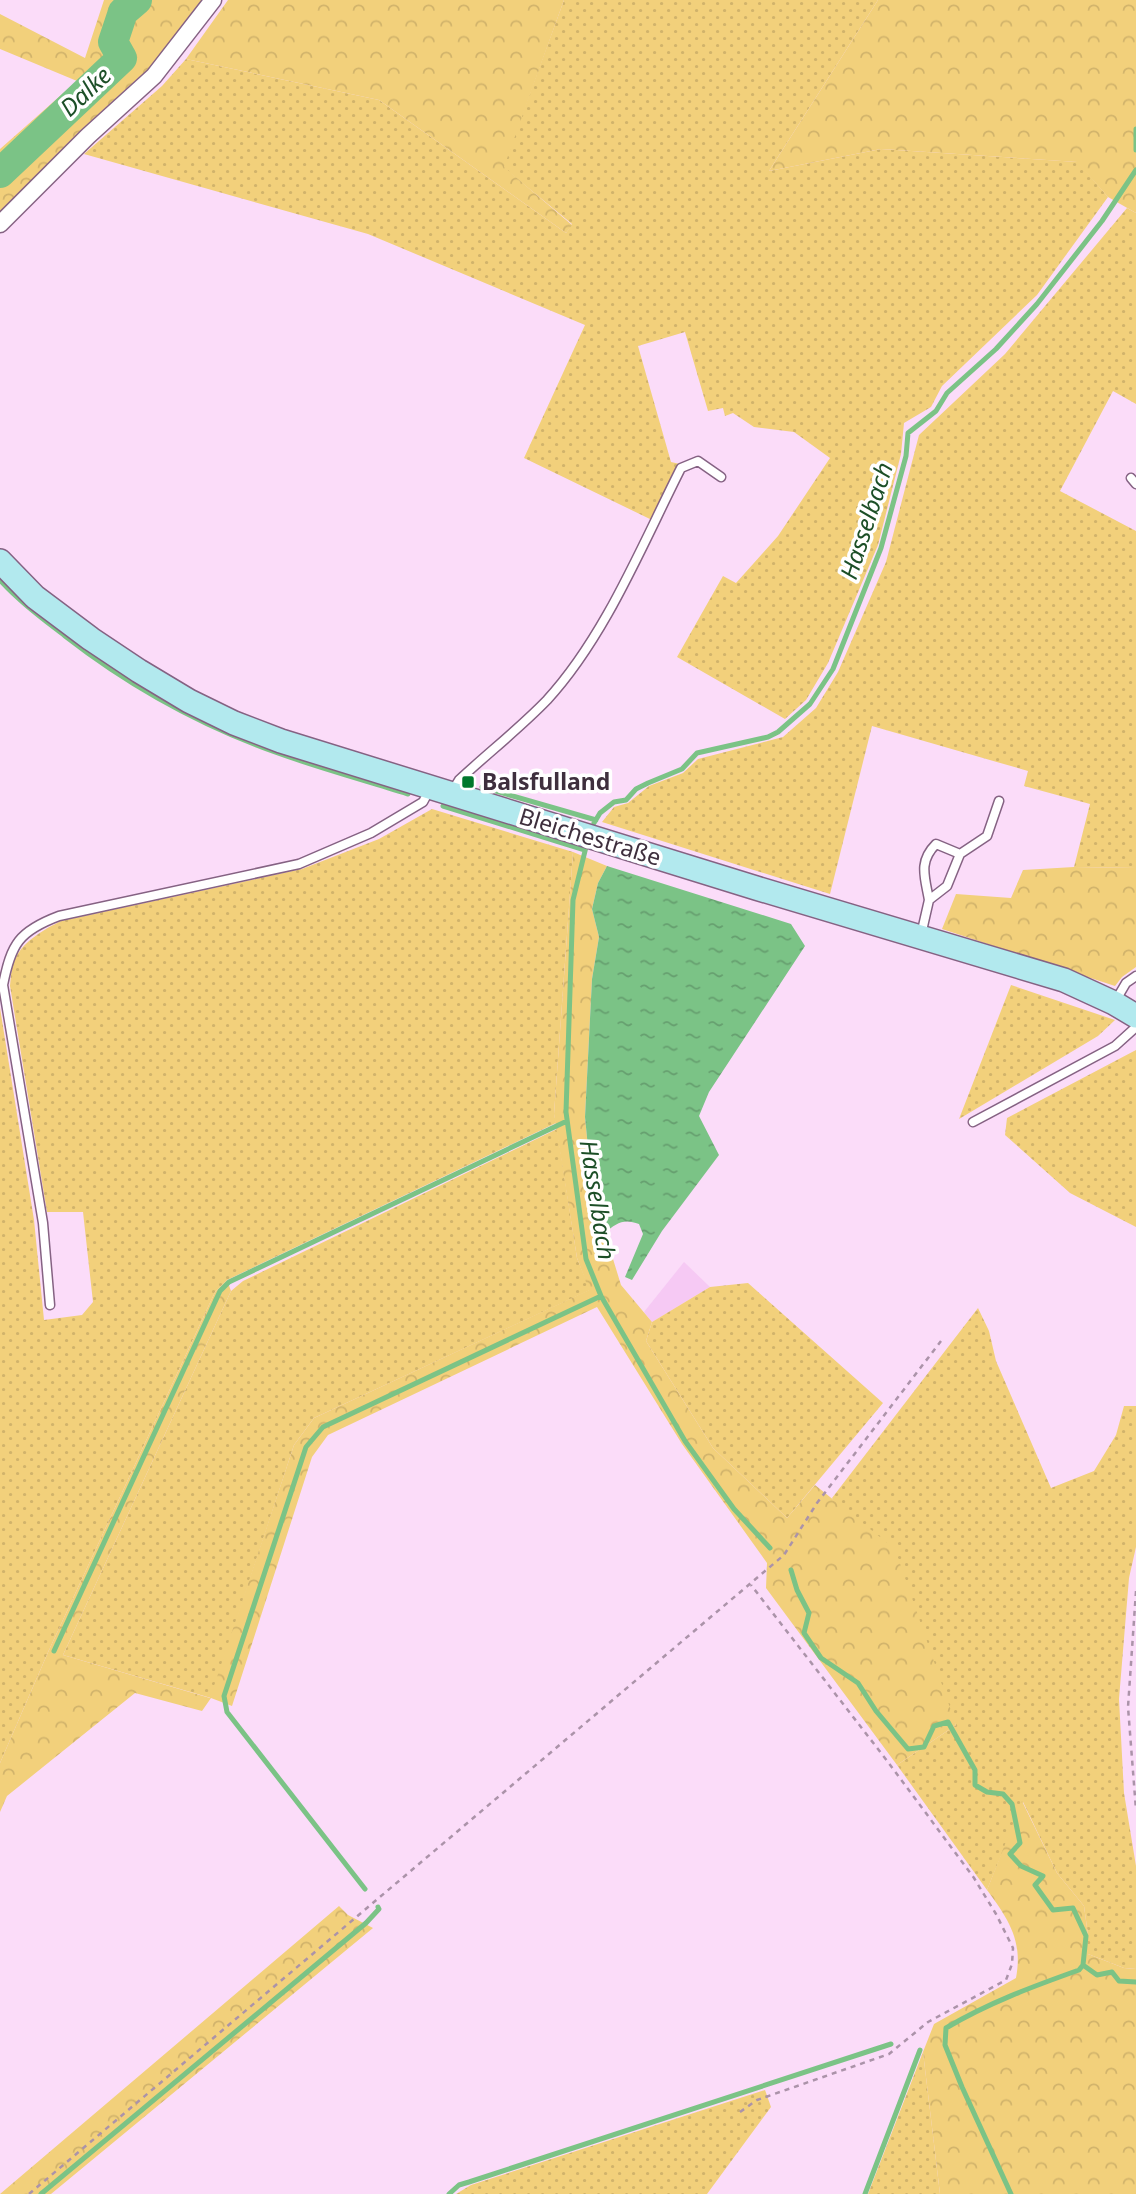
<svg xmlns="http://www.w3.org/2000/svg" width="1136" height="2194" font-family="'Noto Sans',sans-serif">
<style>
.built{fill:#f6c9f4}
.grass{fill:url(#grass-dots)}
.forest{fill:url(#forest-crowns)}
.water{fill:url(#water-ripples)}
.lines{fill:none;stroke-linecap:round;stroke-linejoin:round}
.stream{stroke:#7bc386;stroke-width:5}
.river{stroke:#7bc386;stroke-width:30}
.lane-casing{stroke:#856283;stroke-width:11}
.street-casing{stroke:#856283;stroke-width:19}
.secondary-casing{stroke:#856283;stroke-width:26}
.path{stroke:#ab93a9;stroke-width:2.5;stroke-dasharray:5 5;stroke-linecap:butt}
.lane{stroke:#fff;stroke-width:8}
.street{stroke:#fff;stroke-width:16}
.secondary{stroke:#b2e9ee;stroke-width:23}
.poi-dot{fill:#00782d;stroke:#fff;stroke-width:2.5}
.labels{text-anchor:middle;stroke-width:7;stroke-linejoin:round;paint-order:stroke}
.poi-label{font-size:23px;font-weight:bold;fill:#3e2f3d;stroke:#fff;text-anchor:start}
.street-label{font-size:23px;fill:#3e2f3d;stroke:#fff}
.water-label{font-size:24px;font-style:italic;fill:#1c4f27;stroke:#fff}
</style>
<defs>
<pattern id="grass-dots" width="8" height="8" patternUnits="userSpaceOnUse" patternTransform="scale(1.75)"><rect width="8" height="8" fill="#f2d07b"/><path d="M2 2h.1M6 6h.1" fill="none" stroke="#d1b36b" stroke-width="1.8" stroke-linecap="round"/></pattern>
<pattern id="forest-crowns" width="20" height="18" patternUnits="userSpaceOnUse" patternTransform="scale(1.75)"><rect width="20" height="18" fill="#f2d07b"/><path d="M2 6a3 3 0 1 1 6 0M12 15a3 3 0 1 1 6 0" fill="none" stroke="#d1b36b"/></pattern>
<pattern id="water-ripples" width="26" height="14" patternUnits="userSpaceOnUse" patternTransform="scale(1.75)"><rect width="26" height="14" fill="#7bc386"/><path d="M2 4q2-2 4 0t4 0M15 11q2-2 4 0t4 0" fill="none" stroke="#669f6f"/></pattern>
</defs>
<rect width="100%" height="100%" fill="#fbdcf9"/>
<path class="built" d="M 684,1262 L 710,1287 L 652,1322 L 644,1312 Z"/>
<path class="grass" d="M 564,0 L 878,0 L 769,171 L 881,149 L 1078,162 L 1108,197 L 1037,295 L 942,386 L 931,407 L 904,423 L 901,454 L 878,545 L 828,663 L 806,700 L 785,719 L 677,657 L 723,576 L 736,583 L 778,536 L 830,458 L 794,432 L 754,427 L 733,413 L 725,416 L 723,408 L 708,411 L 685,332 L 638,346 L 671,462 L 680,464 L 652,520 L 524,458 L 585,325 L 368,234 L 84,154 L 162,86 L 186,59 L 379,100 L 566,233 L 572,224 L 503,167 Z
M 1127,208 L 1136,213 L 1136,404 L 1113,391 L 1060,491 L 1136,531 L 1136,868 L 1074,867 L 1090,804 L 1024,786 L 1028,771 L 872,726 L 830,894 L 602,822 L 614,807 L 628,803 L 649,786 L 683,773 L 698,759 L 783,737 L 816,708 L 838,672 L 886,562 L 919,435 L 1005,354 Z
M 432,809 L 573,852 L 554,1114 L 556,1123 L 227,1280 L 215,1292 L 49,1650 L 0,1763 L 0,1008 L 34,1220 L 44,1320 L 82,1315 L 93,1302 L 83,1212 L 47,1212 L 10,986 C 11,977 11,965 16,957 C 25,940 45,929 61,921 L 302,869 L 379,839 Z
M 1011,985 L 1115,1020 L 1098,1036 L 959,1119 Z
M 1136,1050 L 1136,1227 L 1070,1193 L 1005,1135 L 1007,1118 Z
M 557,1129 L 577,1258 L 590,1290 L 314,1418 L 294,1445 L 211,1698 L 63,1655 L 231,1291 L 243,1281 Z
M 748,1283 L 883,1403 L 787,1518 L 713,1448 L 646,1341 L 652,1322 L 710,1287 Z
M 978,1308 L 989,1331 L 996,1361 L 1051,1488 L 1094,1471 L 1116,1435 L 1124,1406 L 1136,1406 L 1136,1547 L 1129,1578 L 1119,1699 L 1124,1793 L 1136,1866 L 1136,1969 L 1124,1968 L 1088,1954 L 1088,1935 L 1084,1906 L 1057,1873 L 1023,1802 L 987,1890 L 897,1765 L 956,1725 L 832,1498 Z
M 923,2052 L 940,2194 L 868,2194 Z
M 765,2090 L 771,2107 L 707,2194 L 456,2194 L 471,2185 Z"/>
<path class="forest" d="M 104,0 L 206,0 L 157,61 L 80,131 L 0,212 L 0,149 L 77,81 L 0,49 L 0,14 L 85,58 Z
M 228,0 L 564,0 L 504,167 L 572,225 L 566,233 L 379,100 L 186,59 Z
M 878,0 L 1136,0 L 1136,213 L 1108,197 L 1077,162 L 881,149 L 769,171 Z
M 573,852 L 607,866 L 598,883 L 592,909 L 599,937 L 592,979 L 585,1117 L 591,1178 L 605,1233 L 621,1285 L 652,1322 L 646,1341 L 713,1448 L 787,1518 L 815,1485 L 895,1549 L 956,1725 L 897,1765 L 766,1588 L 767,1563 L 682,1444 L 597,1307 L 328,1435 L 312,1457 L 232,1706 L 211,1698 L 202,1711 L 135,1693 L 7,1796 L 0,1812 L 0,1763 L 49,1650 L 215,1292 L 227,1280 L 231,1291 L 63,1655 L 210,1698 L 294,1445 L 314,1418 L 589,1290 L 577,1258 L 554,1114 Z
M 1074,867 L 1136,868 L 1136,967 L 1122,977 L 1115,986 L 942,929 L 956,894 L 1011,898 L 1023,870 Z
M 1022,1801 L 1057,1873 L 1084,1906 L 1088,1935 L 1088,1954 L 1124,1968 L 1136,1969 L 1136,2194 L 940,2194 L 923,2052 L 934,2024 L 1016,1978 C 1023,1941 1009,1920 987,1890 Z
M 339,1906 L 348,1915 L 373,1928 L 51,2194 L 0,2194 Z"/>
<path class="water" d="M 607,866 L 791,924 L 805,946 L 709,1092 L 699,1116 L 719,1155 L 662,1231 L 632,1280 L 625,1277 L 643,1234 L 639,1224 C 624,1218 616,1223 605,1233 L 591,1178 L 585,1117 L 592,979 L 599,937 L 592,909 L 598,883 Z"/>
<g class="lines">
<path class="stream" d="M 1136,129 L 1136,150
M 0,580 C 19,601 42,618 65,636 C 128,685 200,725 275,752 C 319,768 364,780 408,794
M 482,787 L 596,820
M 443,806 L 585,850
M 594,823 L 600,813 L 614,802 L 626,800 L 636,789 L 648,783 L 682,769 L 697,753 L 768,737 L 778,732 L 810,704 L 833,669 L 881,548 L 906,456 L 908,433 L 936,411 L 947,393 L 996,349 L 1037,304 L 1102,221 L 1136,170
M 586,847 L 573,900 L 566,1112 L 586,1259 L 601,1296 L 685,1441 L 734,1509 L 770,1548
M 791,1570 L 797,1590 L 809,1613 L 804,1633 L 821,1658 L 858,1683 L 876,1711 L 908,1749 L 924,1747 L 934,1726 L 948,1722 L 975,1770 L 975,1785 L 987,1792 L 1003,1794 L 1012,1804 L 1020,1843 L 1010,1854 L 1021,1866 L 1043,1876 L 1035,1885 L 1053,1910 L 1073,1908 L 1086,1936 L 1083,1965 L 1097,1975 L 1112,1972 L 1119,1981 L 1136,1982
M 54,1651 L 220,1291 L 229,1282 L 567,1121
M 365,1889 L 227,1712 L 224,1696 L 306,1447 L 323,1427 L 601,1296
M 41,2194 L 366,1923 L 379,1909 L 378,1907
M 449,2194 L 459,2185 L 469,2182 L 891,2044
M 865,2194 L 920,2050
M 1011,2194 L 962,2087 L 945,2045 L 946,2028 C 988,2003 1034,1986 1079,1970 L 1083,1965"/>
<path class="river" d="M 0,173 L 122,58 L 113,42 L 123,12 L 137,0"/>
<defs>
<path id="lane" d="M 1131,478 L 1136,484
M 453,790 L 459,780 C 488,753 520,728 547,700 C 605,637 642,545 681,468 L 698,461 L 721,477
M 929,900 C 925,877 918,862 936,844 L 960,854
M 921,935 L 929,900 L 947,886 L 960,854 L 987,836 L 999,801
M 1116,1000 L 1126,983 L 1136,976
M 973,1122 L 1115,1046 L 1136,1027
M 50,1305 L 43,1223 L 3,985 C 11,944 19,931 59,916 L 299,864 L 371,833 L 423,802 L 430,789"/>
<path id="street" d="M 0,224 L 88,136 L 154,76 L 213,0"/>
<path id="secondary" d="M 0,561 L 35,597 L 91,639 L 139,671 L 189,701 L 234,723 L 281,741 L 756,888 L 1064,980 L 1114,1003 L 1136,1016"/>
</defs>
<use href="#lane" class="lane-casing"/>
<use href="#street" class="street-casing"/>
<use href="#secondary" class="secondary-casing"/>
<path class="path" d="M 1136,1591 L 1128,1707 L 1136,1810
M 740,2112 L 757,2100 L 889,2054 L 928,2022 L 1006,1980 L 1012,1964 L 1013,1948 L 996,1914 L 974,1878 L 888,1762 L 751,1585
M 29,2194 L 784,1555 L 817,1503 L 941,1341"/>
<use href="#lane" class="lane"/>
<use href="#street" class="street"/>
<use href="#secondary" class="secondary"/>
</g>
<rect class="poi-dot" x="461" y="775" width="14" height="14" rx="3.5"/>
<g class="labels">
<g class="poi-label">
<text x="482" y="790">Balsfulland</text>
</g>
<g class="street-label">
<text transform="translate(590 837) rotate(17)" y="8">Bleichestraße</text>
</g>
<g class="water-label">
<text transform="translate(86 92) rotate(-43)" y="8">Dalke</text>
<text transform="translate(867 521) rotate(-72)" y="8">Hasselbach</text>
<text transform="translate(597 1200) rotate(81)" y="8">Hasselbach</text>
</g>
</g>
</svg>
